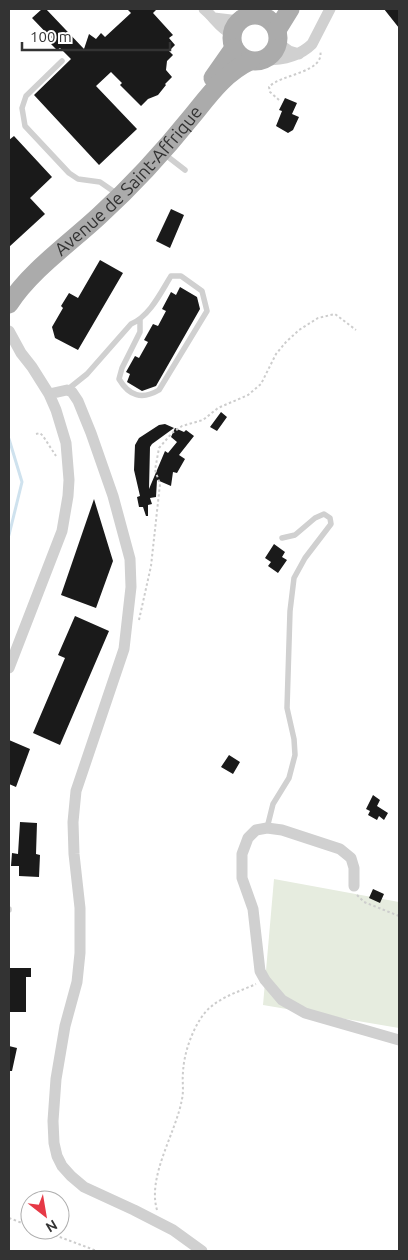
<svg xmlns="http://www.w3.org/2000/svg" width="408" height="1260" font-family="Ubuntu,sans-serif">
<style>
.green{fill:#e6ecdf}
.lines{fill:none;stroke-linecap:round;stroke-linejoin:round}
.stream{stroke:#cfe2ee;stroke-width:3}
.building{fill:#1a1a1a}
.path{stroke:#cdcdcd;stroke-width:2;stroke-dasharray:2.5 2.5;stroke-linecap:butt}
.lane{stroke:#d0d0d0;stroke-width:5.5}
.street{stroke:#d0d0d0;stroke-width:11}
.primary{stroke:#ababab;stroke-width:19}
.labels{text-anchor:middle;stroke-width:5;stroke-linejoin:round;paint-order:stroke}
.street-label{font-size:18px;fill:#333;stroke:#fff}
</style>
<rect width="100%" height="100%" fill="#fff"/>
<path class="green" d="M 274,879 L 399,902 L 399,1028 L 263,1005 Z"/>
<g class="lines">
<path class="stream" d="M 9,439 L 22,482 L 9,535"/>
</g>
<path class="building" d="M 42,9 L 46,9 L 84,49 L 89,34 L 96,39 L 101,33 L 105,37 L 131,13 L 127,9 L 157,9 L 153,13 L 173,35 L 169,38 L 175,45 L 169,51 L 173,55 L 167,61 L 166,70 L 172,77 L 165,84 L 166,85 L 158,95 L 148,99 L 141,106 L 120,85 L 122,83 L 111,72 L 96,86 L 137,129 L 99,165 L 34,95 L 71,59 L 60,48 L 57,50 L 51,44 L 54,41 L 32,18 Z
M 384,9 L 399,9 L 399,28 Z
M 285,98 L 297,103 L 292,114 L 299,117 L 293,130 L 288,133 L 276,126 L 282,111 L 279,110 Z
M 14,136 L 52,177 L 30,198 L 45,214 L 9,247 L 9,140 Z
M 171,209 L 184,215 L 170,248 L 156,241 Z
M 100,260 L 123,273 L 78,350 L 55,338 L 52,327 L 63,308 L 61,306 L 69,293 L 78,298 Z
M 180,287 L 197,297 L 200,309 L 156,386 L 142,391 L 127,382 L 130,374 L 126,372 L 135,356 L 139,358 L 148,342 L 144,340 L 153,324 L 158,326 L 166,311 L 162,309 L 171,292 L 176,295 Z
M 221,412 L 227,417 L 217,431 L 210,427 Z
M 165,424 L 174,428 L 152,444 L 150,447 L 149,489 L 165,451 L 168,453 L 177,442 L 171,437 L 175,428 L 184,432 L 186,430 L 194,436 L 179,455 L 185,459 L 177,473 L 173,472 L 171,486 L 157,480 L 156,497 L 150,498 L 152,504 L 148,505 L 148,516 L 146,516 L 143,507 L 139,507 L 137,497 L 140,496 L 134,470 L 135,445 L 139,438 L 159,425 Z
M 94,499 L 113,561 L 96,608 L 61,595 Z
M 274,544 L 285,552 L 282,557 L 287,560 L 278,573 L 268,566 L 271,562 L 265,558 Z
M 75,616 L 109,631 L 60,745 L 33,733 L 65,658 L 58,655 Z
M 9,740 L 30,749 L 16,787 L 9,784 Z
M 229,755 L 240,762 L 233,774 L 221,767 Z
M 373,795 L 380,800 L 377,806 L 388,813 L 384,820 L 379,816 L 377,820 L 368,815 L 370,811 L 366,809 Z
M 20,822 L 37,823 L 36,854 L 40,855 L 39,877 L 19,876 L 19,866 L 11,866 L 12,853 L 18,854 Z
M 373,889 L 384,894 L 380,903 L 369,898 Z
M 9,968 L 31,968 L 31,977 L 26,977 L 26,1012 L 9,1012 Z
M 9,1046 L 17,1048 L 12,1071 L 9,1071 Z"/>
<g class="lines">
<path class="path" d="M 279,100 L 270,92 L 269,87 C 280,74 326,73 320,50
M 36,434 L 40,433 L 43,436 L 56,456
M 139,620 L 151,566 L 160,484 L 155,470 L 159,448 L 172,433 L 182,426 L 203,420 L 218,408 L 248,395 L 261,384 L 276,354 L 286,342 L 299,330 L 318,318 L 335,314 L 356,330
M 357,895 L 364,902 L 399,916
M 157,1210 C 147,1176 176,1133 182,1099 C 184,1090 182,1081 183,1072 C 184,1054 191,1033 201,1018 C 213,999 236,993 256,984
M 9,1218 L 30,1226
M 41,1230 L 97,1251"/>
<path class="lane" d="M 246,9 L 250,15
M 62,61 L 26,96 L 22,108 L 25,126 L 69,173 L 78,179 L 100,182 L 113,191
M 163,153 L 185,170
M 67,390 L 87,374 L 131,324 C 150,316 161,292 171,276 L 181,276 L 202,291 L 207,311 L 159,390 C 142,400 129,396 119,379 L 122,368 L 140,332 L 140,320
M 267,828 L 273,804 L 289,778 L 295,755 L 294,739 L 287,708 L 290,611 L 294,578 L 305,558 L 331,524 L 330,518 L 324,514 L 315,518 L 295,535 L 282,538
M 9,909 L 9,910"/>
<path class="street" d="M 204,9 C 214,17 220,29 232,34
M 214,18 L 239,21
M 278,43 L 289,51 L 299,54
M 264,60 C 282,60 299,57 312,44 L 330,9
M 9,331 L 21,353 L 32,367 L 49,394 L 56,410 L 66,443 L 69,480 L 68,496 L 62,531 L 9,668
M 49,394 L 67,390 L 72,392 L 78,401 L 91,433 L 113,496 L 130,559 L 131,587 L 124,649 L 76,791 L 73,822 L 74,854 L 80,908 L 80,953 L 77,982 L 65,1026 L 56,1079 L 53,1121 L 54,1143 L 57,1156 L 62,1166 L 71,1176 L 84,1187 L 134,1210 L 173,1230 L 202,1251
M 354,886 L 354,868 L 351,858 L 340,849 L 282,830 L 267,828 L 256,830 L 248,838 L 242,854 L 242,878 L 253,909 L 260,971 L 265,980 L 282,1000 L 305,1013 L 399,1040"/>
<g class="primary">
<circle cx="255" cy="38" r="23"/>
<path d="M 277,30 L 290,9"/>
<path d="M 213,78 L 234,48"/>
<path id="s1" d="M 9,304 C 30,271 70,243 99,216 C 133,185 164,151 193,115 C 210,94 225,73 250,61"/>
</g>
</g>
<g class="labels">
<g class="street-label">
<text dy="6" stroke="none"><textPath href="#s1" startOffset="172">Avenue de Saint-Affrique</textPath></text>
</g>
</g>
<rect width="408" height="1260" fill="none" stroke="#333333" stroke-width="20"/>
<g transform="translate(45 1215) rotate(149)"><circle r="24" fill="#ffffff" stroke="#adadad"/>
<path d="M0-4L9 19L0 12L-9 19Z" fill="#e63946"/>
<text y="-8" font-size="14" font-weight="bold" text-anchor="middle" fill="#333333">N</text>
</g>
<path d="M22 42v8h148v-8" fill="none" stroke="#333333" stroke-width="2.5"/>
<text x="30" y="42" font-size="15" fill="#333333" stroke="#ffffff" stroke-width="4" paint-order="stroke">100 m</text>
</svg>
